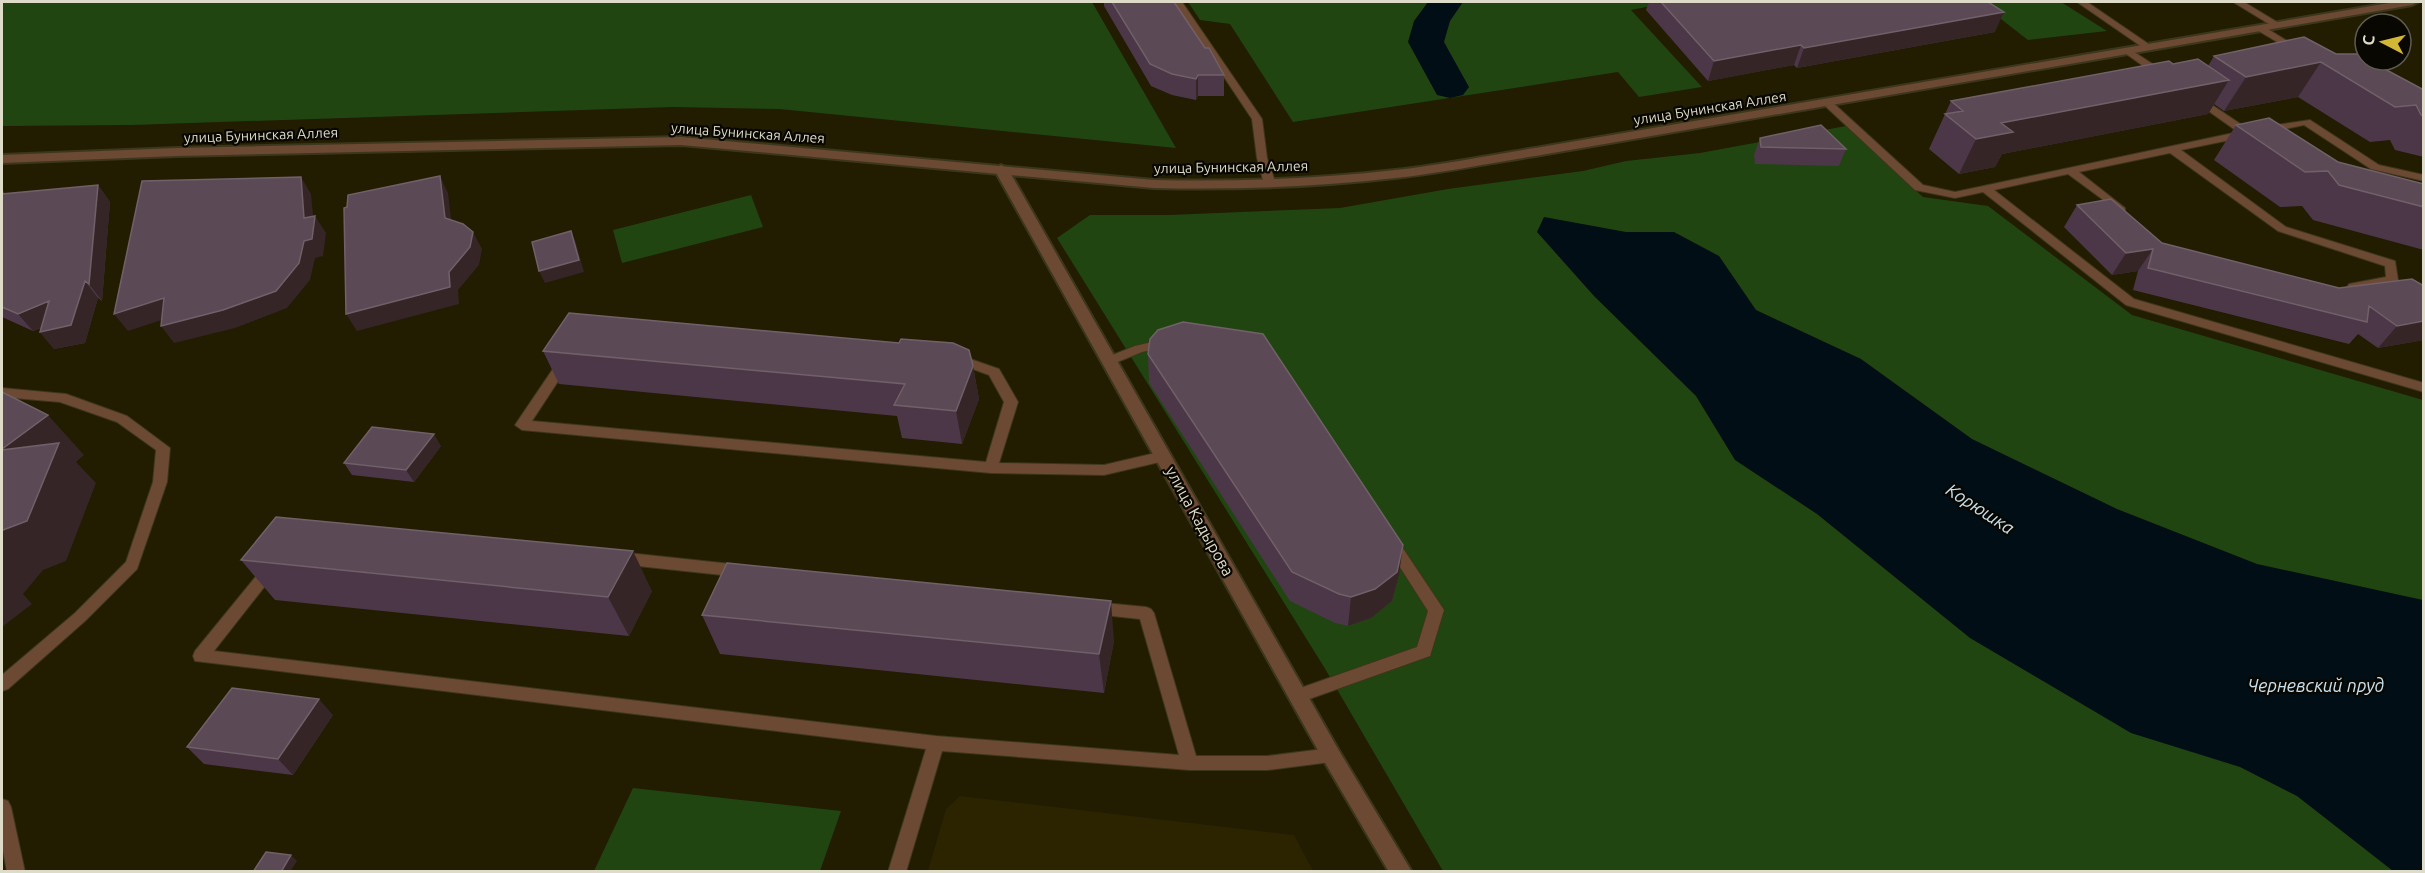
<svg xmlns="http://www.w3.org/2000/svg" width="2425" height="873" font-family="Ubuntu,sans-serif">
<style>
.built{fill:#2c2400}
.green{fill:#214510}
.water{fill:#020e16}
.lines{fill:none;stroke-linecap:round;stroke-linejoin:round}
.river{fill:#020e16;fill-rule:evenodd}
.service-casing{stroke:#3c371c;stroke-width:2}
.minor-casing{stroke:#3c371c;stroke-width:4}
.tertiary-casing{stroke:#3c371c;stroke-width:4}
.service{fill:#6c4933;fill-rule:evenodd}
.minor{fill:#6c4933;fill-rule:evenodd}
.tertiary{fill:#6c4933;fill-rule:evenodd}
.wall{fill:#4c3749}
.shaded-wall{fill:#352526}
.building{fill:#5c4956;stroke:#706068;stroke-width:1.5}
.labels{text-anchor:middle;stroke-width:4.5;stroke-linejoin:round;paint-order:stroke}
.far-street-label{font-size:14px;fill:#dedbc9;stroke:#090701}
.street-label{font-size:16px;fill:#dedbc9;stroke:#090701}
.water-label{font-size:18px;font-style:italic;fill:#c8e1ee;stroke:#090701}
</style>
<rect width="100%" height="100%" fill="#221c00"/>
<path class="built" d="M 960,796 L 1294,835 L 1313,871 L 928,871 L 946,809 Z"/>
<path class="green" d="M 2,2 L 1092,2 L 1176,148 L 779,109 L 673,107 L 132,125 L 2,126 Z
M 1188,2 L 1672,2 L 1631,10 L 1702,87 L 1639,97 L 1618,72 L 1293,122 L 1230,24 L 1200,20 Z
M 1979,2 L 2061,2 L 2107,31 L 2028,40 Z
M 1846,126 L 1923,197 L 1988,206 L 2132,315 L 2423,400 L 2423,871 L 1443,871 L 1324,667 L 1057,238 L 1090,215 L 1169,215 L 1340,208 L 1448,189 L 1583,171 L 1626,161 L 1700,153 Z
M 751,195 L 763,227 L 622,263 L 613,230 Z
M 633,788 L 841,811 L 820,871 L 594,871 Z"/>
<path class="water" d="M 1544,217 L 1626,232 L 1674,232 L 1719,256 L 1756,310 L 1861,359 L 1972,439 L 2117,509 L 2257,564 L 2423,600 L 2423,871 L 2393,871 L 2297,796 L 2240,767 L 2131,733 L 1970,638 L 1817,514 L 1735,460 L 1696,396 L 1594,296 L 1537,232 Z"/>
<g class="lines">
<path class="river" d="M 1428,2 L 1463,2 L 1450,21 L 1444,42 L 1469,87 L 1463,95 L 1450,98 L 1437,95 L 1408,42 L 1414,21 Z"/>
<defs>
<path id="service" d="M 1174,2 L 1182,2 L 1262,119 L 1267,158 L 1276,184 L 1274,186 L 1266,186 L 1264,184 L 1257,158 L 1252,119 Z
M 2077,2 L 2087,2 L 2153,47 L 2145,49 Z
M 2233,2 L 2244,2 L 2282,25 L 2274,27 Z
M 2257,26 L 2263,26 L 2302,50 L 2294,52 L 2257,30 Z
M 2128,48 L 2168,74 L 2168,78 L 2160,78 L 2125,53 L 2125,49 Z
M 2197,95 L 2248,129 L 2310,120 L 2379,165 L 2424,175 L 2424,181 L 2371,169 L 2304,125 L 2181,150 L 2286,227 L 2395,261 L 2398,280 L 2396,283 L 2353,291 L 2349,290 L 2347,287 L 2349,284 L 2386,277 L 2385,266 L 2278,231 L 2170,153 L 2079,172 L 2125,208 L 2125,212 L 2121,213 L 2068,174 L 1994,190 L 2134,299 L 2424,383 L 2424,392 L 2126,305 L 1983,192 L 1955,198 L 1915,190 L 1822,103 L 1827,100 L 1831,101 L 1923,185 L 1955,192 L 2238,132 L 2193,100 L 2193,96 Z
M 1165,339 L 1169,340 L 1171,343 L 1169,346 L 1142,352 L 1110,365 L 1104,361 L 1105,358 L 1135,346 Z
M 956,354 L 999,369 L 1018,402 L 999,463 L 1104,465 L 1164,451 L 1171,456 L 1164,461 L 1104,475 L 991,473 L 522,430 L 515,425 L 561,357 L 566,356 L 572,360 L 532,421 L 986,462 L 1004,402 L 989,375 L 951,361 L 950,358 L 951,355 Z
M 2,388 L 66,394 L 127,416 L 170,448 L 167,482 L 137,569 L 85,621 L 8,689 L 2,691 L 2,675 L 75,613 L 126,562 L 153,482 L 156,450 L 117,422 L 60,402 L 2,397 Z
M 1391,536 L 1396,538 L 1444,610 L 1430,656 L 1298,703 L 1292,701 L 1290,696 L 1292,691 L 1417,647 L 1428,611 L 1384,542 L 1386,538 Z
M 619,552 L 741,565 L 746,567 L 748,571 L 746,575 L 741,577 L 619,564 L 614,562 L 612,558 L 614,554 Z
M 271,562 L 276,564 L 278,568 L 276,572 L 214,651 L 936,736 L 1179,755 L 1140,619 L 1094,614 L 1089,612 L 1086,608 L 1089,604 L 1094,602 L 1146,607 L 1151,609 L 1154,613 L 1196,756 L 1267,756 L 1331,748 L 1337,750 L 1339,755 L 1337,760 L 1331,762 L 1267,770 L 1190,770 L 942,751 L 906,872 L 888,872 L 926,749 L 195,661 L 193,656 L 195,651 L 266,564 Z
M 2,799 L 8,801 L 11,807 L 25,872 L 7,872 L 2,845 Z"/>
<path id="minor" d="M 1001,165 L 1008,169 L 1338,749 L 1412,872 L 1389,872 L 1324,761 L 994,169 Z"/>
<path id="tertiary" d="M 2395,2 L 2418,2 L 2412,5 L 1535,156 C 1489,163 1442,173 1395,178 C 1316,187 1234,190 1154,188 L 681,145 L 177,156 L 2,163 L 2,155 L 177,148 L 681,137 L 1154,180 C 1234,182 1316,179 1395,170 C 1442,165 1489,155 1535,148 Z"/>
</defs>
<use href="#service" class="service-casing"/>
<use href="#minor" class="minor-casing"/>
<use href="#tertiary" class="tertiary-casing"/>
<use href="#service" class="service"/>
<use href="#minor" class="minor"/>
<use href="#tertiary" class="tertiary"/>
</g>
<path class="wall" d="M 1104,2 L 1174,2 L 1224,75 L 1224,96 L 1198,96 L 1196,100 L 1172,95 L 1151,86 L 1104,6 Z
M 1649,2 L 1988,2 L 1995,32 L 1797,68 L 1794,65 L 1708,81 L 1646,10 Z
M 2336,54 L 2424,90 L 2424,157 L 2395,150 L 2390,140 L 2370,142 L 2298,97 L 2224,111 L 2214,104 L 2208,114 L 2002,154 L 1995,167 L 1959,174 L 1929,149 L 1951,101 L 2173,64 L 2208,66 L 2214,56 Z
M 2236,125 L 2338,162 L 2424,184 L 2424,250 L 2313,220 L 2302,206 L 2280,207 L 2214,160 Z
M 1760,138 L 1846,149 L 1839,166 L 1755,164 L 1754,155 Z
M 98,185 L 110,202 L 102,301 L 98,298 L 85,343 L 54,349 L 40,332 L 41,328 L 33,331 L 2,317 L 2,189 L 5,194 Z
M 2077,205 L 2162,243 L 2339,288 L 2424,340 L 2378,348 L 2358,334 L 2349,344 L 2133,290 L 2138,271 L 2112,275 L 2064,227 Z
M 543,351 L 973,366 L 979,399 L 962,444 L 902,438 L 897,416 L 559,384 Z
M 1148,354 L 1399,575 L 1392,601 L 1371,618 L 1348,626 L 1335,623 L 1290,601 L 1149,383 Z
M 441,446 L 414,482 L 352,475 L 344,463 Z
M 241,560 L 652,591 L 629,636 L 275,600 Z
M 702,615 L 1114,641 L 1104,693 L 720,654 Z
M 333,715 L 293,775 L 204,764 L 187,747 Z"/>
<path class="shaded-wall" d="M 2004,12 L 1995,32 L 1797,68 L 1804,48 Z
M 1801,45 L 1794,65 L 1708,81 L 1714,61 Z
M 2321,62 L 2298,97 L 2224,111 L 2246,77 Z
M 1198,75 L 1198,96 L 1196,100 L 1196,79 Z
M 2229,80 L 2208,114 L 2002,154 L 1995,167 L 1959,174 L 1976,139 L 2001,123 Z
M 440,176 L 448,193 L 453,235 L 445,218 Z
M 301,177 L 311,194 L 314,226 L 315,216 L 326,233 L 323,256 L 315,258 L 310,280 L 287,308 L 235,328 L 174,343 L 161,326 L 304,218 Z
M 98,185 L 110,202 L 102,301 L 89,284 Z
M 571,231 L 576,243 L 584,272 L 545,283 L 539,271 Z
M 473,232 L 482,249 L 479,265 L 458,290 L 459,304 L 357,331 L 346,314 Z
M 2153,249 L 2138,271 L 2112,275 L 2126,253 Z
M 85,281 L 98,298 L 85,343 L 54,349 L 40,332 Z
M 164,298 L 177,315 L 128,331 L 114,314 Z
M 49,301 L 63,318 L 33,331 L 18,314 Z
M 2424,321 L 2424,340 L 2378,348 L 2397,326 Z
M 973,366 L 979,399 L 962,444 L 956,411 Z
M 48,415 L 84,455 L 76,462 L 96,483 L 66,561 L 43,570 L 23,594 L 32,604 L 2,627 L 2,449 Z
M 434,434 L 441,446 L 414,482 L 406,470 Z
M 1403,545 L 1399,575 L 1392,601 L 1371,618 L 1348,626 L 1351,597 Z
M 633,551 L 652,591 L 629,636 L 608,597 Z
M 1111,601 L 1114,641 L 1104,693 L 1099,654 Z
M 319,699 L 333,715 L 293,775 L 278,759 Z
M 291,855 L 297,861 L 290,872 L 281,872 Z"/>
<path class="building" d="M 1112,2 L 1174,2 L 1205,48 L 1209,48 L 1224,75 L 1198,75 L 1196,79 L 1172,74 L 1150,64 Z
M 1661,2 L 1988,2 L 2004,12 L 1804,48 L 1801,45 L 1714,61 Z
M 2304,37 L 2336,54 L 2358,54 L 2365,58 L 2365,60 L 2368,60 L 2424,90 L 2424,116 L 2421,115 L 2416,105 L 2395,107 L 2321,62 L 2246,77 L 2214,56 Z
M 2198,59 L 2229,80 L 2001,123 L 2013,132 L 1976,139 L 1945,114 L 1963,111 L 1951,101 L 2169,61 L 2173,64 Z
M 2269,118 L 2338,162 L 2424,184 L 2424,207 L 2339,185 L 2328,171 L 2305,172 L 2236,125 Z
M 1821,125 L 1846,149 L 1761,147 L 1760,138 Z
M 440,176 L 445,218 L 463,224 L 473,232 L 470,247 L 449,272 L 450,287 L 346,314 L 344,208 L 347,207 L 348,195 Z
M 301,177 L 304,218 L 315,216 L 312,239 L 304,241 L 299,263 L 276,291 L 223,310 L 161,326 L 164,298 L 114,314 L 142,181 Z
M 98,185 L 89,284 L 85,281 L 71,325 L 40,332 L 49,301 L 18,314 L 2,307 L 2,194 Z
M 2111,199 L 2162,243 L 2339,288 L 2412,279 L 2424,286 L 2424,321 L 2397,326 L 2369,306 L 2367,322 L 2148,268 L 2153,249 L 2126,253 L 2077,205 Z
M 571,231 L 579,260 L 539,271 L 532,242 Z
M 569,313 L 899,343 L 901,339 L 953,343 L 969,350 L 973,366 L 956,411 L 894,405 L 905,384 L 543,351 Z
M 1183,322 L 1263,334 L 1403,545 L 1397,572 L 1375,589 L 1351,597 L 1339,594 L 1292,572 L 1148,354 L 1150,339 L 1158,330 Z
M 2,392 L 48,415 L 2,449 Z
M 372,427 L 434,434 L 406,470 L 344,463 Z
M 59,443 L 27,521 L 3,530 L 2,531 L 2,450 Z
M 276,517 L 633,551 L 608,597 L 241,560 Z
M 727,563 L 1111,601 L 1099,654 L 702,615 Z
M 232,688 L 319,699 L 278,759 L 187,747 Z
M 266,852 L 291,855 L 281,872 L 253,872 Z"/>
<g class="labels">
<g class="far-street-label">
<text transform="translate(1710 108) rotate(-9)" y="5">улица Бунинская Аллея</text>
<text transform="translate(748 133) rotate(4)" y="5">улица Бунинская Аллея</text>
<text transform="translate(261 135) rotate(-2)" y="5">улица Бунинская Аллея</text>
<text transform="translate(1231 167) rotate(-1)" y="5">улица Бунинская Аллея</text>
</g>
<g class="street-label">
<text transform="translate(1200 521) rotate(61)" y="6">улица Кадырова</text>
</g>
<g class="water-label">
<text transform="translate(1980 509) rotate(33)" y="6">Корюшка</text>
<text x="2316" y="692">Черневский пруд</text>
</g>
</g>
<rect width="2425" height="873" fill="none" stroke="#dedbc9" stroke-width="6"/>
<g transform="translate(2383 42) rotate(277)"><circle r="28" fill="#090701" stroke="#5e5c51" stroke-width="1.5"/>
<path d="M0-4.5L10 22L0 15L-10 22Z" fill="#d2b635"/>
<text y="-9" font-size="16" font-weight="bold" text-anchor="middle" fill="#dedbc9">С</text>
</g>
</svg>
